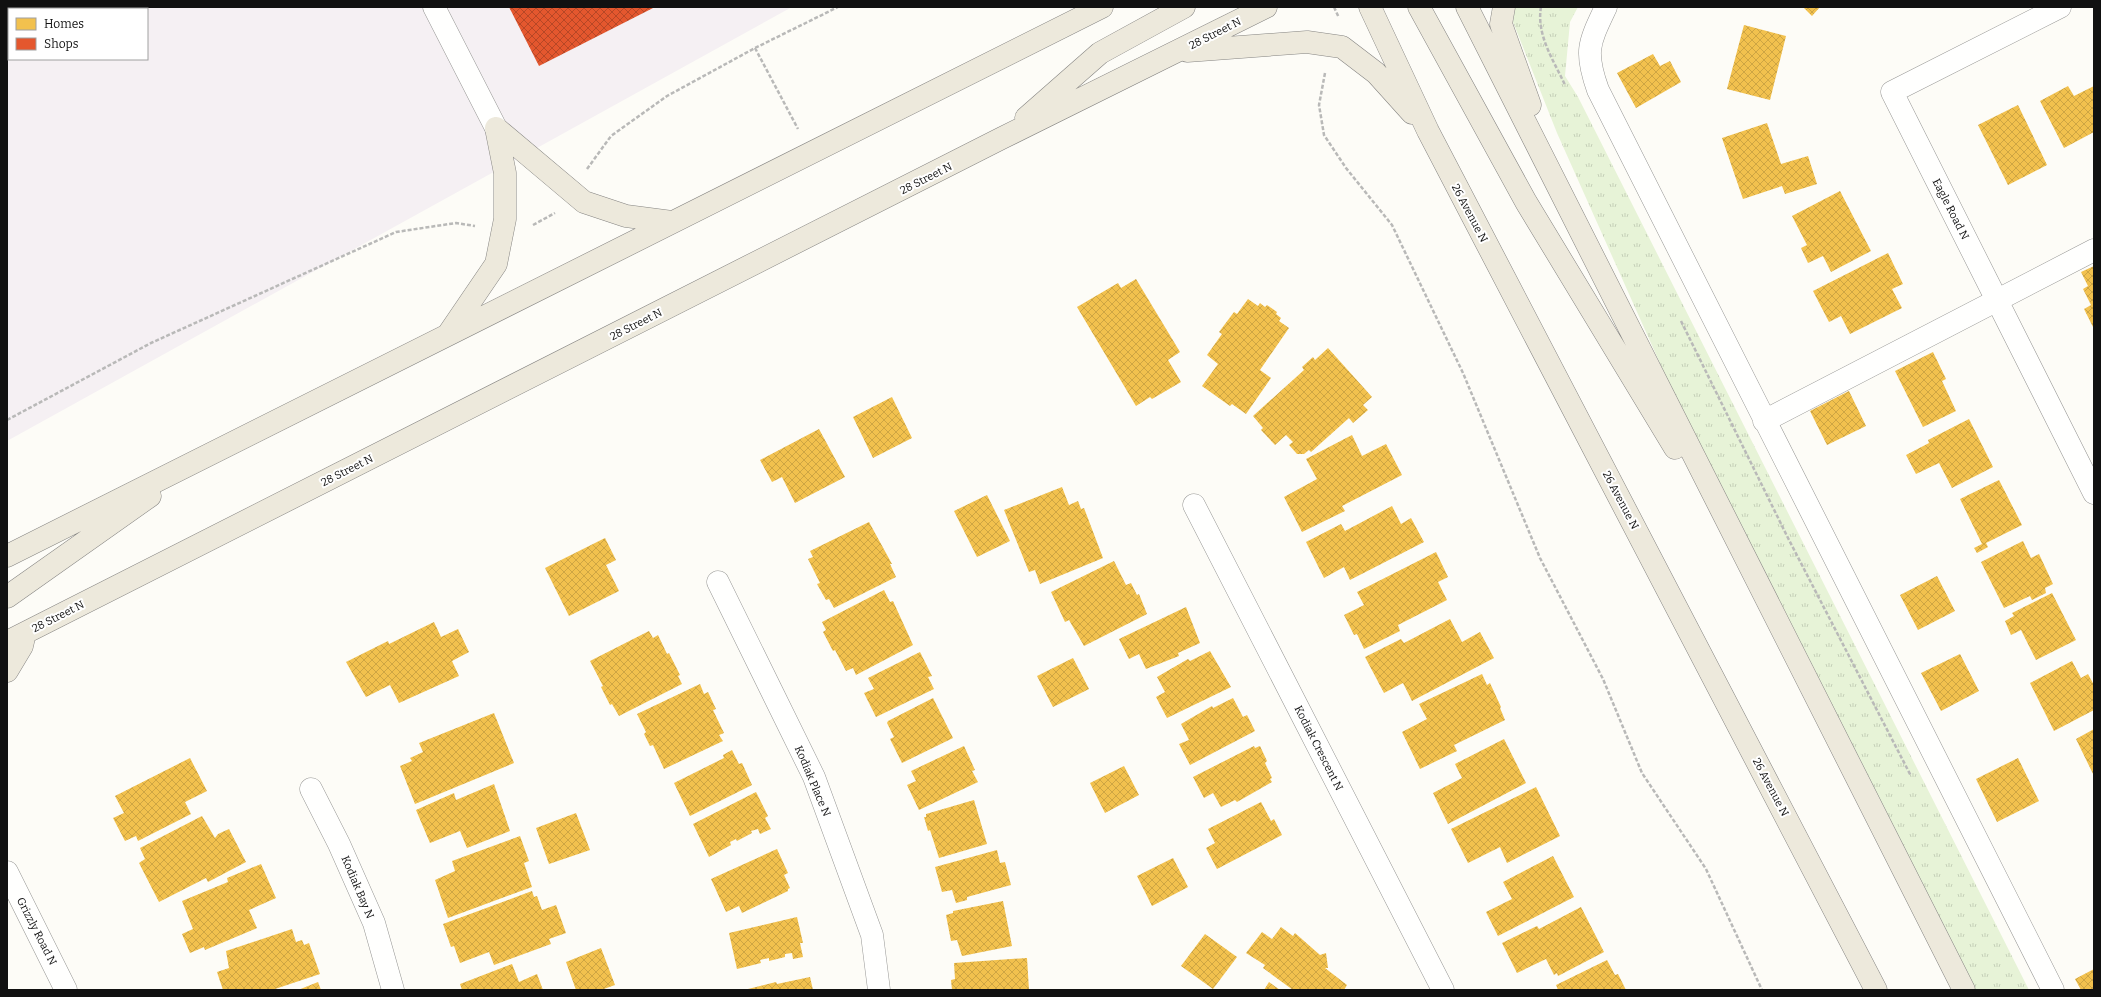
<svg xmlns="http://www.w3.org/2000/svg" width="2101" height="997" font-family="Bitter,serif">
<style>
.industrial{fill:#f5f0f3;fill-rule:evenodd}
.grass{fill:url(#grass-tufts)}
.homes{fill:url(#homes-cross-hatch)}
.shops{fill:url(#shops-cross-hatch)}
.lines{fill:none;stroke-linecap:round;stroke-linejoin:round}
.minor-casing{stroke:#979795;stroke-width:23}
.major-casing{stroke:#858482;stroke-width:23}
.path{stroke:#b9b9b8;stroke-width:2.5;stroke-dasharray:4 2;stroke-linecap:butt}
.minor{stroke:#fffffe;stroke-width:22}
.major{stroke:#ede9dc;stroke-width:22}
.labels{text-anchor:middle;stroke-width:4;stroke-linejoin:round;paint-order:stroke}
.street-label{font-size:11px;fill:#111;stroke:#fff}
</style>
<defs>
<pattern id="grass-tufts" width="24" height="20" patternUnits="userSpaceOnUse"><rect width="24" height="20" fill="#e7f3d7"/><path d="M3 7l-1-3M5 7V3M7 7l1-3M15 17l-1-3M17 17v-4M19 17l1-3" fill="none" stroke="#c5cfb8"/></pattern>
<pattern id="homes-cross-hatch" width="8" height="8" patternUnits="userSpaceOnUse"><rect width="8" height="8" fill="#f2c14e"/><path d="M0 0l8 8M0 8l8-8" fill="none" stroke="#cea543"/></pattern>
<pattern id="shops-cross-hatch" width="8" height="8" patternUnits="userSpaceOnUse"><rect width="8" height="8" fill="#e4572e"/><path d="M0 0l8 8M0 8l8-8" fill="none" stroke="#b74726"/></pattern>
</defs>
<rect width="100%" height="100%" fill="#fdfcf7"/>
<path class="industrial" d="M 7,7 L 792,7 L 7,441 ZM 9,9 L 147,9 L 147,59 L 9,59 Z"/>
<path class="grass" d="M 1515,7 L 1578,7 L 1570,22 L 1565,76 L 1578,97 L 2029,990 L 1965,990 L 1760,587 L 1557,133 L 1513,22 Z"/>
<path class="homes" d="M 1803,7 L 1820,7 L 1812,16 Z
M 1744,25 L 1786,36 L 1770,100 L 1727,89 Z
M 1653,54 L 1660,66 L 1670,61 L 1681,82 L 1636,108 L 1617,73 Z
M 2068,86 L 2074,96 L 2094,86 L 2094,132 L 2064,148 L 2040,101 Z
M 2018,105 L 2047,165 L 2008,185 L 1978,125 Z
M 1767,123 L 1781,164 L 1808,156 L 1817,184 L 1785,194 L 1782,186 L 1743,199 L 1722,138 Z
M 1840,191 L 1871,251 L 1831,272 L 1823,256 L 1808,263 L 1801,248 L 1807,245 L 1792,216 Z
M 1888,253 L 1903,284 L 1892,289 L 1902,308 L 1850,334 L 1841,316 L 1829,322 L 1813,291 Z
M 2094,266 L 2094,329 L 2084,309 L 2091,305 L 2083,289 L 2088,286 L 2081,272 Z
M 1136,279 L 1180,352 L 1168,360 L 1181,382 L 1152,399 L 1150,397 L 1136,406 L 1077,307 L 1118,283 L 1121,288 Z
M 1248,299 L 1258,306 L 1260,303 L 1265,307 L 1267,305 L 1277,312 L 1276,314 L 1281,318 L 1279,321 L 1289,328 L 1260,370 L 1271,378 L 1246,414 L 1232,404 L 1230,406 L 1202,386 L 1218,364 L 1207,355 L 1222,334 L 1219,332 L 1234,312 L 1237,314 Z
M 1328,348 L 1372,397 L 1363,405 L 1368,410 L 1353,423 L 1349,418 L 1311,452 L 1309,450 L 1304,454 L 1297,454 L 1289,445 L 1293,442 L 1286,435 L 1275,445 L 1261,430 L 1263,428 L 1253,416 L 1304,370 L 1302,367 L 1313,357 L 1315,360 Z
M 1933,352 L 1946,379 L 1942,381 L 1956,411 L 1923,427 L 1895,371 Z
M 1849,391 L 1866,426 L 1827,445 L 1810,411 Z
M 892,397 L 912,438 L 873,458 L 853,417 Z
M 1969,419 L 1993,467 L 1952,488 L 1939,463 L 1916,474 L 1906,455 L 1929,443 L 1928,440 Z
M 819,429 L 845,477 L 795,503 L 782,477 L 772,482 L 760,460 Z
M 1352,435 L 1362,456 L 1386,444 L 1402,475 L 1342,506 L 1345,511 L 1302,532 L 1284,497 L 1317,479 L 1306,459 Z
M 1999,480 L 2022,525 L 1986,543 L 1988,547 L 1977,553 L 1974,548 L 1982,544 L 1960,499 Z
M 1062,487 L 1069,505 L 1078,501 L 1081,509 L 1084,508 L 1103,558 L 1040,584 L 1035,570 L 1029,572 L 1004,510 Z
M 987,495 L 1010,541 L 977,557 L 954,511 Z
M 1392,506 L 1401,524 L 1411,518 L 1424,542 L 1350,580 L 1344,567 L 1324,578 L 1306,542 L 1341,524 L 1345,531 Z
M 869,522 L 892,564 L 890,564 L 896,577 L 834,608 L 829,599 L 826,600 L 817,584 L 820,583 L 808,559 L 813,557 L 810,551 Z
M 605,538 L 616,560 L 606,565 L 619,591 L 569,616 L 545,568 Z
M 2023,541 L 2031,558 L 2039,554 L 2053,584 L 2045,588 L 2046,593 L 2032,600 L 2030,596 L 2004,608 L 1981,562 Z
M 1436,552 L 1448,577 L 1438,582 L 1447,600 L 1398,625 L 1400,631 L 1364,649 L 1357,634 L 1354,635 L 1344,615 L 1364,605 L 1357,592 Z
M 1114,561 L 1126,585 L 1131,583 L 1137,595 L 1139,594 L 1147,614 L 1084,646 L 1069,620 L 1065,622 L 1051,592 Z
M 1937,576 L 1955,611 L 1918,630 L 1900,595 Z
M 884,590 L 890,602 L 893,601 L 913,645 L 856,675 L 853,668 L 846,671 L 835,650 L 833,651 L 823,632 L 826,630 L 822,622 Z
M 2052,593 L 2076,640 L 2036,660 L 2021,630 L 2011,635 L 2005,621 L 2014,616 L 2012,613 Z
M 1186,607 L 1200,643 L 1178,653 L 1179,656 L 1146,669 L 1139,654 L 1129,659 L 1119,639 Z
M 1450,619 L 1462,642 L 1480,632 L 1494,658 L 1412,701 L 1403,683 L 1384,693 L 1365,657 L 1401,639 L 1404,643 Z
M 434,622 L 441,637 L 458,629 L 469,652 L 452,661 L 459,676 L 399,703 L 390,685 L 366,697 L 346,662 L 388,641 L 389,644 Z
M 649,631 L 653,638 L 658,635 L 667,654 L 669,653 L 680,675 L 678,676 L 682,684 L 619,716 L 612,704 L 610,705 L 601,687 L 603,686 L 590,661 Z
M 1210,651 L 1231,687 L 1167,718 L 1156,697 L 1165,692 L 1157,677 L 1188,659 L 1190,661 Z
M 920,652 L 932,676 L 928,677 L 934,689 L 876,717 L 864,693 L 874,689 L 868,678 Z
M 1960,654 L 1979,691 L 1941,711 L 1921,673 Z
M 1073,658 L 1089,689 L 1053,707 L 1037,676 Z
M 2072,661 L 2081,678 L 2088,674 L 2094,685 L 2094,710 L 2054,731 L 2030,683 Z
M 1482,674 L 1487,685 L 1490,683 L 1501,707 L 1500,708 L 1505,720 L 1454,745 L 1457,751 L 1420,769 L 1402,732 L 1427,719 L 1419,704 Z
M 700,684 L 704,694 L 708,692 L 716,709 L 713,710 L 724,733 L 719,735 L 723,741 L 664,769 L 653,745 L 650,746 L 644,734 L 646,732 L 637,714 Z
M 933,698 L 953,738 L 902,763 L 890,739 L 894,737 L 887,723 L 888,721 Z
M 1233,698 L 1243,717 L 1247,715 L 1255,731 L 1190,765 L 1179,744 L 1189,740 L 1181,724 L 1212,706 L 1213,708 Z
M 494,713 L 514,763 L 415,804 L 400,766 L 412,761 L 410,758 L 423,752 L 419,743 Z
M 2094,729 L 2094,776 L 2076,739 Z
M 1504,739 L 1526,783 L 1448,824 L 1433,793 L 1462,778 L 1455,764 Z
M 964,746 L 975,770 L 972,771 L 978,782 L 919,810 L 907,785 L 916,781 L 911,771 Z
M 1254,746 L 1255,748 L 1260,746 L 1267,761 L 1265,763 L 1272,778 L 1270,779 L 1272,782 L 1237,802 L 1235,800 L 1221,807 L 1213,793 L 1204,798 L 1193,777 Z
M 732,750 L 739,764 L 742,763 L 752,785 L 690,816 L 674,783 L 724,758 L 723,755 Z
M 190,758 L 207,791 L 185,802 L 191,814 L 138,841 L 136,836 L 125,841 L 113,818 L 124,813 L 115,796 Z
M 2018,758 L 2039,801 L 1997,822 L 1976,779 Z
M 1124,766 L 1139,795 L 1105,813 L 1090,783 Z
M 494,784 L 510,831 L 467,848 L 460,831 L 430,843 L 416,810 L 454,793 L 456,800 Z
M 1536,787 L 1560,836 L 1507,863 L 1500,847 L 1468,863 L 1451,829 Z
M 756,792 L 768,816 L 765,818 L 771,829 L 760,834 L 758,829 L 751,831 L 752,833 L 737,841 L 736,839 L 730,842 L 731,845 L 709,857 L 693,824 Z
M 974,800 L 987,844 L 939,858 L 930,830 L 928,831 L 924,817 L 926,817 L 926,814 Z
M 1261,802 L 1271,821 L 1274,819 L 1282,835 L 1217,869 L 1206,848 L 1215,843 L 1208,829 Z
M 576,813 L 590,850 L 549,864 L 536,828 Z
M 202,816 L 215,838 L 218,834 L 229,829 L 246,862 L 208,882 L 206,878 L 159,902 L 139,863 L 145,859 L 140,848 Z
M 520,836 L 529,861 L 524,863 L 532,887 L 448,918 L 435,880 L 455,871 L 452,861 Z
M 777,849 L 788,873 L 784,875 L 790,888 L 788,889 L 788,891 L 742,913 L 739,906 L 726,912 L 711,879 Z
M 997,850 L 1000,863 L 1005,862 L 1011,885 L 967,897 L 967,900 L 956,903 L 952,890 L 942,892 L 935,867 Z
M 1553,856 L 1574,897 L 1498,936 L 1486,912 L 1512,899 L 1503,882 Z
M 1173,858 L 1188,887 L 1152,906 L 1137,876 Z
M 261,864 L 276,898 L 249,910 L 257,928 L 205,950 L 204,947 L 190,953 L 182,934 L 193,929 L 182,901 L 228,882 L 227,878 Z
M 532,891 L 534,897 L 537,896 L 542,910 L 556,905 L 566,933 L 549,939 L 551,944 L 494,965 L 489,952 L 460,963 L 454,946 L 451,947 L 443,924 Z
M 1003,901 L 1012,946 L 962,956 L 957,940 L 951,941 L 946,915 L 953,913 L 953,911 Z
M 1581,907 L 1604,952 L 1558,976 L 1557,973 L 1554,975 L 1546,959 L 1517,973 L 1502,943 L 1537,926 L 1539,929 Z
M 797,917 L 803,943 L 800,943 L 803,957 L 793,959 L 792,953 L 785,954 L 785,957 L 769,961 L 769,958 L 760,960 L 761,963 L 737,969 L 729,933 Z
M 1281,927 L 1293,936 L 1295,933 L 1320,955 L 1326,953 L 1328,968 L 1325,968 L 1347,985 L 1344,990 L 1293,990 L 1263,968 L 1265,965 L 1246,953 L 1262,932 L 1272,939 Z
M 292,929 L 296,942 L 302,940 L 304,945 L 309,943 L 320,974 L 272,990 L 223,990 L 217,972 L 229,968 L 226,951 Z
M 1205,934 L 1237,957 L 1213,989 L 1181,966 Z
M 601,948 L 615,985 L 601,990 L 576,990 L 566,962 Z
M 1027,958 L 1029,990 L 952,990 L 951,980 L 955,979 L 954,963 Z
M 1607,960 L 1615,975 L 1618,974 L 1626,990 L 1558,990 L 1556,985 Z
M 512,964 L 519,982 L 537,974 L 543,990 L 462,990 L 460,984 Z
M 2094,969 L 2094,990 L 2081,990 L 2075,979 Z
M 810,977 L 813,990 L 744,990 L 776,982 L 777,984 Z
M 318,982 L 321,990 L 298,990 Z
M 1269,982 L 1280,990 L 1264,990 Z"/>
<path class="shops" d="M 509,7 L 655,7 L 539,66 Z"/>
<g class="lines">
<defs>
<path id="minor" d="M 434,7 L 496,128
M 1606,7 C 1589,43 1584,51 1598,90 L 2053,990
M 2060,7 L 1892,92 L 2094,493
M 1764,421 L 2094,250
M 1194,505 L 1443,990
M 718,582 L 814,777 L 872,935 L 879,990
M 311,789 L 339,844 L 374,923 L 393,990
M 7,872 L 66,990"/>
<path id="major" d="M 1370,7 L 1428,131 L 1876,990
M 1419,7 L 1526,202 L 1675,448
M 1467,7 L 1964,990
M 1504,7 L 1501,24 L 1530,105
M 1187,51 L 1307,42 L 1342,47 L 1376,73 L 1412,113
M 1026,118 L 1100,53 L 1184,7
M 496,128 L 584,202 L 626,216 L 672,222
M 449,333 L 496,264 L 505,219 L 505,173 L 496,128
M 7,556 L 1102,7
M 7,597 L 150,496
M 7,642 L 1002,138 L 1266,7
M 7,671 L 22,646 L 25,633"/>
</defs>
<use href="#minor" class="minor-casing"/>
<use href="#major" class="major-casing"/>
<path class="path" d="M 1334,7 L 1339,18
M 1541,7 C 1536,35 1554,61 1565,85
M 755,48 L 798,129
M 1325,73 L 1319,105 L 1324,135 L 1346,168 L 1392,225 L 1463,373 L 1540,558 L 1603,679 L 1642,773 L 1706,869 L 1762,990
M 587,169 L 611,136 L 667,96 L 755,48 L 838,7
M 533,225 L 555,213
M 1681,321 L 1788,538 L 1911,776
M 7,420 L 151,343 L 396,232 L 456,223 L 475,226"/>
<use href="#minor" class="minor"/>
<use href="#major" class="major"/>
</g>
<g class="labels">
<g class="street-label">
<text transform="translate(1215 33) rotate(-27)" y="4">28 Street N</text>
<text transform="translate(926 178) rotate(-27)" y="4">28 Street N</text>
<text transform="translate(1951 209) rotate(63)" y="4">Eagle Road N</text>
<text transform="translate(1470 213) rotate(62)" y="4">26 Avenue N</text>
<text transform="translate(636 324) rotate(-27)" y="4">28 Street N</text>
<text transform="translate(347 470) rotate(-27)" y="4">28 Street N</text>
<text transform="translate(1621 500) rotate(62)" y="4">26 Avenue N</text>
<text transform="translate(58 616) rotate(-27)" y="4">28 Street N</text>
<text transform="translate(1319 748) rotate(63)" y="4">Kodiak Crescent N</text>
<text transform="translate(813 781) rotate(67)" y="4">Kodiak Place N</text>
<text transform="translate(1771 787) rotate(62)" y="4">26 Avenue N</text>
<text transform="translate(358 887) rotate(67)" y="4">Kodiak Bay N</text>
<text transform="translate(37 931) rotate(63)" y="4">Grizzly Road N</text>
</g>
</g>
<rect width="2101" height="997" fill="none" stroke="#111111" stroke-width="16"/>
<rect x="8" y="8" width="140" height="52" fill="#ffffff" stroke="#a0a0a0"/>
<rect x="16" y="18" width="20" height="12" fill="#f2c14e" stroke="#a0a0a0"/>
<text x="44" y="28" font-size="12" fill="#111111">Homes</text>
<rect x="16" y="38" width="20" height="12" fill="#e4572e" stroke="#a0a0a0"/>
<text x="44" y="48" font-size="12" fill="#111111">Shops</text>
</svg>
